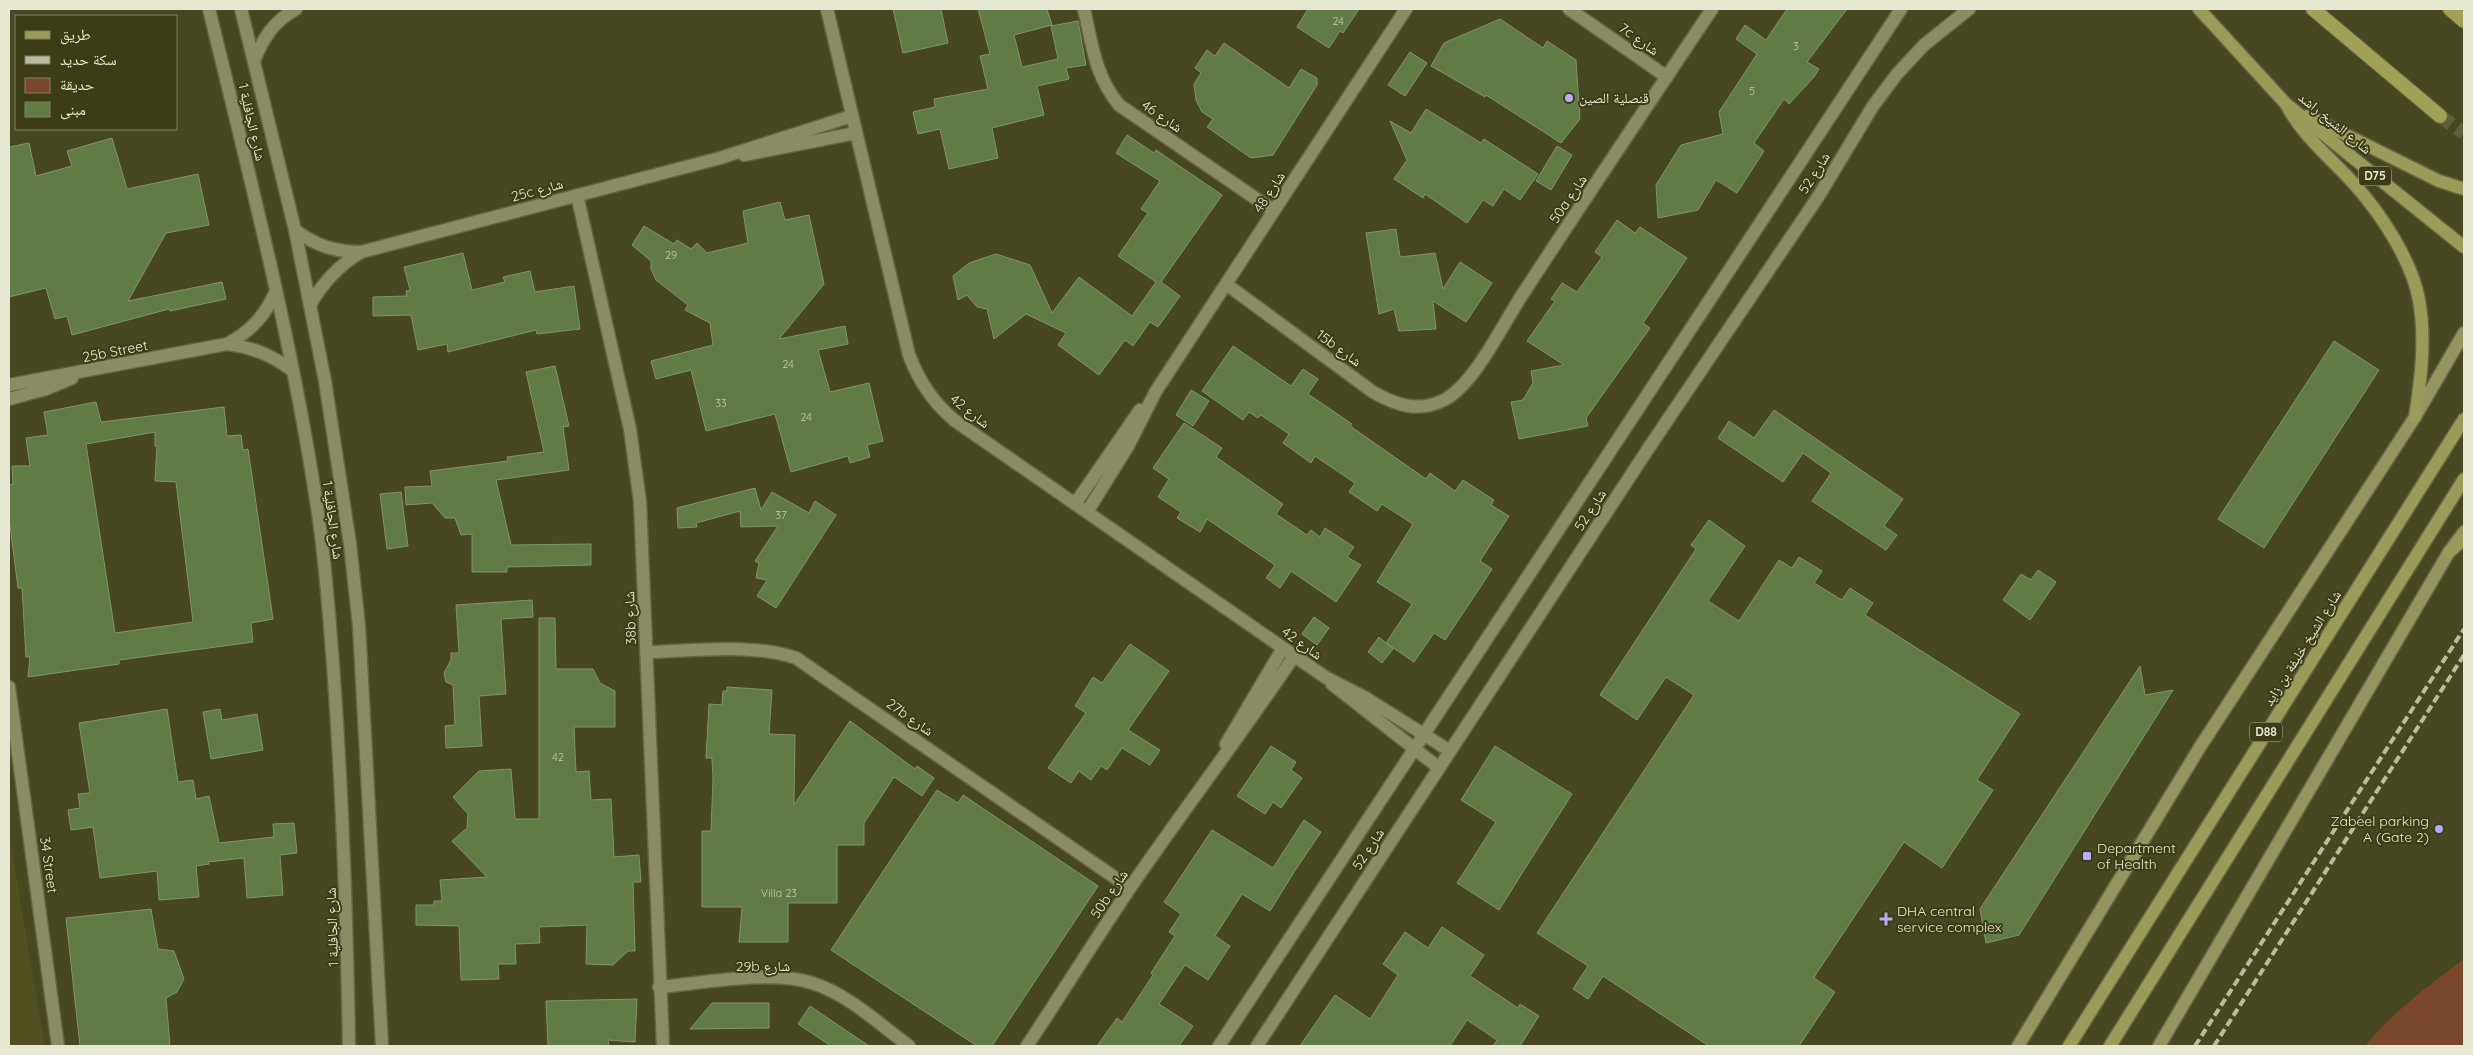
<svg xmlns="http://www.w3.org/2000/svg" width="2473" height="1055" font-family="Quicksand,'Noto Naskh Arabic',sans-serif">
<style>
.built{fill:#505021}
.green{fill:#7a472a}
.building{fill:#627a44;stroke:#82946f;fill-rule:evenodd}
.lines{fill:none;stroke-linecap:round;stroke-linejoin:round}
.trunk-tunnel{stroke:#5f5f3c;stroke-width:14;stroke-dasharray:14 7;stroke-linecap:butt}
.minor-casing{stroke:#656542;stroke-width:15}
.tertiary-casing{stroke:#656542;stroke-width:15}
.secondary-casing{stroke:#656542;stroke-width:15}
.primary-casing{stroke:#656542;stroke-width:15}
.trunk-casing{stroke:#656542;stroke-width:16}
.minor{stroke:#8b8c63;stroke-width:12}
.tertiary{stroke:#8b8c63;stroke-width:12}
.secondary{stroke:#93945e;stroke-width:12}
.primary{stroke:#9b9b59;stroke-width:12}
.trunk{stroke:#a0a056;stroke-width:14}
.rail{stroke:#babba0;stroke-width:4;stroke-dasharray:8 4;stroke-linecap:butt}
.poi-dot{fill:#b5acf9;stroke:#3c3c16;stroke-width:2}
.labels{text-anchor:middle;stroke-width:4;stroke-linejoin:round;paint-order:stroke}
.number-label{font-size:11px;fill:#c6ccae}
.shield{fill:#3c3c16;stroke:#b4b49a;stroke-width:1}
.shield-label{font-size:12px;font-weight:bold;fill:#e7e8d2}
.street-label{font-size:14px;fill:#e7e8d2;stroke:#3c3c16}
.poi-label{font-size:14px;fill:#e7e8d2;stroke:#3c3c16;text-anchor:start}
</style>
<rect width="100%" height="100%" fill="#474721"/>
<path class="built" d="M 9,832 L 45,1046 L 9,1046 Z"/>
<path class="green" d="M 2464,959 L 2464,1046 L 2365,1046 C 2393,1012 2429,985 2464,959 Z"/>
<path class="building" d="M 893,9 L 941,9 L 948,43 L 903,53 Z
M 978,9 L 1047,9 L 1052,25 L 1014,35 L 1022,67 L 1058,59 L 1051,26 L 1078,21 L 1086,65 L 1066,68 L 1069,79 L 1037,86 L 1044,115 L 992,128 L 998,158 L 949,169 L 940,129 L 918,134 L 913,112 L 935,107 L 934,99 L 988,89 L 980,56 L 990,54 Z
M 1308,9 L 1359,9 L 1343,33 L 1340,31 L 1329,48 L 1297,27 Z
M 1787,9 L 1847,9 L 1807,62 L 1819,69 L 1814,77 L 1789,104 L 1784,99 L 1754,143 L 1764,151 L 1737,193 L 1716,180 L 1698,210 L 1658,218 L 1656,185 L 1681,145 L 1723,134 L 1719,112 L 1757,54 L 1736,39 L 1745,25 L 1766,40 Z
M 1500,19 L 1543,48 L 1547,41 L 1576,60 L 1580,119 L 1561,143 L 1486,95 L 1485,97 L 1431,66 L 1444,43 Z
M 1224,43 L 1289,88 L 1301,69 L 1317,78 L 1317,85 L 1273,155 L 1251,158 L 1207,127 L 1213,119 L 1202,112 L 1196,100 L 1194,84 L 1201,73 L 1195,68 L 1207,50 L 1215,56 Z
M 1410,52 L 1427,63 L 1405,96 L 1388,85 Z
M 1426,109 L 1481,143 L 1484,139 L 1538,174 L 1520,200 L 1504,189 L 1493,206 L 1483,200 L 1467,223 L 1425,194 L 1423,198 L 1394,179 L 1407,160 L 1390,121 L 1411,133 Z
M 1127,135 L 1154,153 L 1156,150 L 1222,195 L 1161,282 L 1180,296 L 1158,327 L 1150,322 L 1133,346 L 1125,340 L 1099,375 L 1058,345 L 1066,333 L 1026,314 L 994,339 L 987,309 L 977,307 L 967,295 L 958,300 L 953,276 L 969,263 L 996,254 L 1030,265 L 1052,313 L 1079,277 L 1132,316 L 1156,282 L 1118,256 L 1148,213 L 1141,209 L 1160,181 L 1116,153 Z
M 112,138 L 127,189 L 198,174 L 209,225 L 166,233 L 128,301 L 222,282 L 226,299 L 170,311 L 169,309 L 72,335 L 67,316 L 55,319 L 46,288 L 9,297 L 9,147 L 29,143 L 36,176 L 72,166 L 67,151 Z
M 1557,146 L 1572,155 L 1551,190 L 1536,181 Z
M 780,202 L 785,220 L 809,215 L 824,284 L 779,339 L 845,326 L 848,344 L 818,350 L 830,392 L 869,383 L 883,441 L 867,445 L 870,457 L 850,463 L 848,456 L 791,472 L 775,414 L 706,431 L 691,370 L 656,379 L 651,361 L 713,345 L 710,323 L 685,310 L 688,305 L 656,280 L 651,269 L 651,261 L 632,245 L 644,226 L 674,244 L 677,240 L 691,249 L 697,243 L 707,253 L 748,243 L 743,211 Z
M 1617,220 L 1635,233 L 1640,227 L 1687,258 L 1643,323 L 1650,328 L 1586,418 L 1588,426 L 1519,439 L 1511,402 L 1523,400 L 1533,383 L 1531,371 L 1564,365 L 1527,341 L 1555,301 L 1551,299 L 1562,283 L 1577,292 L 1602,257 L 1595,252 Z
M 1396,229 L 1400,257 L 1435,253 L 1443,289 L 1460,262 L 1492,283 L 1466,322 L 1433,301 L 1436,329 L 1399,331 L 1394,309 L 1379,314 L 1366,233 Z
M 463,253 L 472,290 L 505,282 L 503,277 L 530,271 L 535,292 L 574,286 L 580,329 L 537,334 L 536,330 L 448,352 L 447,344 L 418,350 L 411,315 L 373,316 L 373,297 L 407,296 L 406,291 L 410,290 L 404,267 Z
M 2334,341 L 2379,370 L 2264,548 L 2218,519 Z
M 1233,346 L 1291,386 L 1303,369 L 1318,379 L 1308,394 L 1352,424 L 1350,426 L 1426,479 L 1430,473 L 1455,491 L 1463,480 L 1494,500 L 1491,505 L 1509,516 L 1480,561 L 1492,569 L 1481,586 L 1445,640 L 1434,633 L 1414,662 L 1386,643 L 1412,604 L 1377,582 L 1413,524 L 1382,504 L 1377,511 L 1349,492 L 1355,483 L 1315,456 L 1311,463 L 1283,443 L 1289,434 L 1261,415 L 1258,418 L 1249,412 L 1243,420 L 1202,391 Z
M 555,366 L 569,426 L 563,427 L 569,470 L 496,480 L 511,545 L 591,544 L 591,565 L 507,567 L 507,572 L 472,572 L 472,534 L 461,535 L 455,518 L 445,518 L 432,503 L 406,505 L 405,487 L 432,486 L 430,471 L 508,461 L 507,457 L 544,452 L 526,372 Z
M 1191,390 L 1209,401 L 1193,426 L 1176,415 Z
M 96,402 L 101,422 L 224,407 L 227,436 L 241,435 L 243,450 L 248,449 L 273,619 L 251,623 L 253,642 L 119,660 L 119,664 L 28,677 L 30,657 L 26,657 L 22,588 L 18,588 L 9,518 L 9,485 L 13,484 L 12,466 L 30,466 L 26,438 L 48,435 L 44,412 ZM 155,432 L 155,446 L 157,446 L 155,481 L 176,482 L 193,622 L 115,633 L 86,444 Z
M 1774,410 L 1903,499 L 1884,526 L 1897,535 L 1886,550 L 1812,501 L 1831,473 L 1803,453 L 1783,482 L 1718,438 L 1729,421 L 1754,438 Z
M 1184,423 L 1222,448 L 1216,457 L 1283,504 L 1276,514 L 1307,535 L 1311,530 L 1320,537 L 1325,528 L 1354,547 L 1347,557 L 1361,565 L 1336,602 L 1291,571 L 1280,588 L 1266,578 L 1275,565 L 1207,519 L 1200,532 L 1177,518 L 1181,512 L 1158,497 L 1169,479 L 1153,468 Z
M 755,488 L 761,510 L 772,492 L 809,513 L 815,501 L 836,515 L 776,608 L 757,596 L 767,580 L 756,578 L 759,563 L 755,561 L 778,526 L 741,527 L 740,511 L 696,523 L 697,527 L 678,528 L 677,508 Z
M 401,492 L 408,546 L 387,549 L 380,494 Z
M 1709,520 L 1745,546 L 1708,601 L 1739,621 L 1779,560 L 1792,568 L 1799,557 L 1822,571 L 1814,583 L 1842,600 L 1850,588 L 1873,603 L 1865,615 L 2020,714 L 1977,780 L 1993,790 L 1942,868 L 1904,842 L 1816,974 L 1814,978 L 1835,992 L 1799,1046 L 1709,1046 L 1603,976 L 1588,999 L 1573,989 L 1588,966 L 1537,933 L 1694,695 L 1666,677 L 1637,720 L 1600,695 L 1696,549 L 1691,545 Z
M 2038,570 L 2056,582 L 2030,620 L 2003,600 L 2021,574 L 2031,580 Z
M 532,600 L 533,617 L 501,619 L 506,694 L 479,696 L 482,746 L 446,748 L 445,726 L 455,725 L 453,685 L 446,682 L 444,673 L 451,660 L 451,653 L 459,653 L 456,605 Z
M 1314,617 L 1329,628 L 1317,645 L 1302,634 Z
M 539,618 L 555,618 L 556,669 L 593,669 L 600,683 L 615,691 L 615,727 L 574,727 L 576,772 L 589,771 L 591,800 L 611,799 L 614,857 L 639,855 L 641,882 L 633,882 L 635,951 L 628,951 L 613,965 L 586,964 L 587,925 L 539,927 L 540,943 L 515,944 L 516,964 L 498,964 L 499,979 L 461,980 L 459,926 L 416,925 L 416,905 L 434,905 L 434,901 L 442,901 L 440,880 L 487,877 L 452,841 L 467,828 L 468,814 L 453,797 L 479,771 L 511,769 L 515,819 L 539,819 Z
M 1379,637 L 1393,649 L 1382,663 L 1368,652 Z
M 1130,644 L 1169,671 L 1128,730 L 1160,750 L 1150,765 L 1122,748 L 1107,770 L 1101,766 L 1091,780 L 1079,771 L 1071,783 L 1048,768 L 1086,713 L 1075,706 L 1093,677 L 1102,683 Z
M 2140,666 L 2145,695 L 2173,690 L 2019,935 L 1986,943 L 1980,909 Z
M 727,687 L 772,690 L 769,734 L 795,735 L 794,805 L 850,721 L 915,769 L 917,766 L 934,778 L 922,796 L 894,777 L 864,823 L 864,845 L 837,845 L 837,903 L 788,903 L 788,942 L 739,942 L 742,907 L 702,907 L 702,831 L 711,831 L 713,779 L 712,758 L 706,758 L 709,704 L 722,705 L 723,691 L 727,691 Z
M 167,709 L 178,782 L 193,780 L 196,799 L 209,796 L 219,843 L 274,837 L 273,824 L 294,823 L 297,853 L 280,855 L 283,895 L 247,898 L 244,858 L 208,862 L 209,864 L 196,866 L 199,897 L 159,900 L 157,871 L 100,878 L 93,827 L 71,830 L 68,810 L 80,808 L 78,794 L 90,793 L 79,723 Z
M 220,709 L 222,720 L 257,714 L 263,750 L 211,759 L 203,712 Z
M 1271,746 L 1296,762 L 1291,770 L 1302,778 L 1281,808 L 1273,802 L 1265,814 L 1237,796 Z
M 1495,746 L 1572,794 L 1499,910 L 1457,883 L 1496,822 L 1461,800 Z
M 937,790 L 958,803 L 963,795 L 1098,886 L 992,1046 L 977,1046 L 831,950 Z
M 1304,820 L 1321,832 L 1294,872 L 1270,911 L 1242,894 L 1215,936 L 1230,946 L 1208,980 L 1185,965 L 1159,1004 L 1193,1026 L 1179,1046 L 1097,1046 L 1117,1018 L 1122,1022 L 1153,975 L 1151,973 L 1175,936 L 1169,932 L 1181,914 L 1164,902 L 1212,830 L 1273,868 Z
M 151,909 L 158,949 L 174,951 L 184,979 L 177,992 L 166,998 L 170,1046 L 80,1046 L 66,918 Z
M 1442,927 L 1484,955 L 1470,976 L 1518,1008 L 1520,1004 L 1539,1016 L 1520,1046 L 1493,1046 L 1497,1040 L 1467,1020 L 1450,1046 L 1300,1046 L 1335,995 L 1370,1019 L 1398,975 L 1383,964 L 1405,932 L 1428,948 Z
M 637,999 L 635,1042 L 608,1040 L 609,1046 L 548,1046 L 546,1001 Z
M 712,1003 L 769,1003 L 769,1028 L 690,1029 Z
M 810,1006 L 869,1046 L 831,1046 L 798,1024 Z"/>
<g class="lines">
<path class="trunk-tunnel" d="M 2440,116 L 2464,133"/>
<defs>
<path id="minor" d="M 827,9 L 909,355 C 919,381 932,401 954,420 L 1325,677 L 1366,698 L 1450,751
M 1084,9 C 1092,44 1095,76 1119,105 L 1274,211
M 1569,9 L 1667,77
M 254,61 C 263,38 274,21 296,9
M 744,155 L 856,133
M 577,195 L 630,429 L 640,502 L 663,1046
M 295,230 C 316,246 336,252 361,252 L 720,158 L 852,116
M 1226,284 L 1373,392 C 1396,405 1418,413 1444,400 C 1476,383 1503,323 1524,292 C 1586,197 1649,103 1712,9
M 310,305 C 323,282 339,265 361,252
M 227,344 C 251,331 265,316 276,291
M 9,385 L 227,344 C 252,347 271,355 292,370
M 9,399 L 46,389 L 72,378
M 1075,504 L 1140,410
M 1087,512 L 1128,446 L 1156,391 L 1406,9
M 646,652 C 692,651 754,643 796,658 L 1130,888
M 1332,684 L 1439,768
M 9,687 L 58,1046
M 1226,744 L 1283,648
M 659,987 C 704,983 770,970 812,983 C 848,994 879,1024 909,1046
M 1027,1046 C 1062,993 1095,940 1130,888 C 1184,809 1241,735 1294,656"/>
<path id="tertiary" d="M 209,9 C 250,178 294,347 319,520 C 327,577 331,635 335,693 C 343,811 347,928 349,1046
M 241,9 L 295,230 L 325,381 L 350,544 L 359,626 L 382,1046
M 1219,1046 L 1901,9
M 1257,1046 L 1648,449 L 1818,197 L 1873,106 L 1897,74 L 1924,45 L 1969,9"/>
<path id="secondary" d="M 2018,1046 L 2200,747 L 2415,417 L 2464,333
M 2159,1046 L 2449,552 L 2464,532"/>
<path id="primary" d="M 2199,9 L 2286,104 L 2464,247
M 2286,104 C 2303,137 2331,158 2355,185 C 2381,214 2412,261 2419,300 C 2426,339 2421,379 2415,417
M 2308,116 L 2439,181 L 2464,189
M 2449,552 L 2464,539
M 2069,1046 L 2464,419
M 2110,1046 L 2464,479"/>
<path id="trunk" d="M 2313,9 L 2440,116
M 2450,9 L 2464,21"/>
</defs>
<use href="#minor" class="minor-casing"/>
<use href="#tertiary" class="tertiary-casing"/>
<use href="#secondary" class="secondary-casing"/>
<use href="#primary" class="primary-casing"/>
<use href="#trunk" class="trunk-casing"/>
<use href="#minor" class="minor"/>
<use href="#tertiary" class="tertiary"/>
<use href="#secondary" class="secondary"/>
<use href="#primary" class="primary"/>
<use href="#trunk" class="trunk"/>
<path class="rail" d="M 2195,1046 L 2464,629
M 2214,1046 L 2464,655"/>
</g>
<g class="poi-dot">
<circle cx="1569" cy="98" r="5"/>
<circle cx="2439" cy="829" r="5"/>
<rect x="2082" y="851" width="10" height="10" rx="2.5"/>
<path d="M1883.5 911.5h5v5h5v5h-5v5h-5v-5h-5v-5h5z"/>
</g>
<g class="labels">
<g class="number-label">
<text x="1338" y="25">24</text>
<text x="1796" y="50">3</text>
<text x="1752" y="95">5</text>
<text x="671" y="259">29</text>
<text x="788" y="368">24</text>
<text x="721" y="407">33</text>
<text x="806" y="421">24</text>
<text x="781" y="519">37</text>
<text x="558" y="761">42</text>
<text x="779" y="897">Villa 23</text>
</g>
<g class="shield">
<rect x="2359" y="166.5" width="32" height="19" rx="4"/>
<rect x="2250" y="722.5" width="32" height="19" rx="4"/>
</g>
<g class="shield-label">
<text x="2375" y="180">D75</text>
<text x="2266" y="736">D88</text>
</g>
<g class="street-label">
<text transform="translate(1639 39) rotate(35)" y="5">7c شارع</text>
<text transform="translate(1162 116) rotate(34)" y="5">شارع 46</text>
<text transform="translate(252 122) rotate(77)" y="5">شارع الجافلية 1</text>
<text transform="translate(2335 123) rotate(39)" y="5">شارع الشيخ راشد</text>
<text transform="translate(1814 173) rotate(-58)" y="5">شارع 52</text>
<text transform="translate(537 190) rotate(-15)" y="5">25c شارع</text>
<text transform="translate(1269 192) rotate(-57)" y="5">شارع 48</text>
<text transform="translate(1568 199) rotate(-56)" y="5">50a شارع</text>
<text transform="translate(1339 348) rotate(36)" y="5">15b شارع</text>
<text transform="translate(115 351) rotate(-11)" y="5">25b Street</text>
<text transform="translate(970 411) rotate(38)" y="5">شارع 42</text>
<text transform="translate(1590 510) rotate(-57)" y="5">شارع 52</text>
<text transform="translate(333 520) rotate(82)" y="5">شارع الجافلية 1</text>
<text transform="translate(630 618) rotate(-92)" y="5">38b شارع</text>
<text transform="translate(1302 643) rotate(35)" y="5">شارع 42</text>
<text transform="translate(2302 648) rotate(-58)" y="5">شارع الشيخ خليفة بن زايد</text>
<text transform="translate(910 717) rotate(35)" y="5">27b شارع</text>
<text transform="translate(1368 849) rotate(-57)" y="5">شارع 52</text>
<text transform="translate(49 865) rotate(82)" y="5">34 Street</text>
<text transform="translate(1109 894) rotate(-56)" y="5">50b شارع</text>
<text transform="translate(332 927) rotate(-92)" y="5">شارع الجافلية 1</text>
<text x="763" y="971">29b شارع</text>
</g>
<g class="poi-label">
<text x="1579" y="103">قنصلية الصين</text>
<text x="2429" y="826" text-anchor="end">Zabeel parking<tspan x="2429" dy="16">A (Gate 2)</tspan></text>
<text x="2097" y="853">Department<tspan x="2097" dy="16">of Health</tspan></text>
<text x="1897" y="916">DHA central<tspan x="1897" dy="16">service complex</tspan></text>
</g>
</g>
<rect width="2473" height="1055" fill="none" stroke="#e7e8d2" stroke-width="20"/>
<rect x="15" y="15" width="162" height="115" fill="#3c3c16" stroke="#808161"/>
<rect x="25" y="31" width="25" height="8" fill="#9b9b59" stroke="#808161"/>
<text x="60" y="40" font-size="15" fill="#e7e8d2">طريق</text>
<rect x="25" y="56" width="25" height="8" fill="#babba0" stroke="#808161"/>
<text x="60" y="65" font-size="15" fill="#e7e8d2">سكة حديد</text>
<rect x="25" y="78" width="25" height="15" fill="#7a472a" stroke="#808161"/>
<text x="60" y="90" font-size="15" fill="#e7e8d2">حديقة</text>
<rect x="25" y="102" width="25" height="15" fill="#627a44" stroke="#808161"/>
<text x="60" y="115" font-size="15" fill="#e7e8d2">مبنى</text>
</svg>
